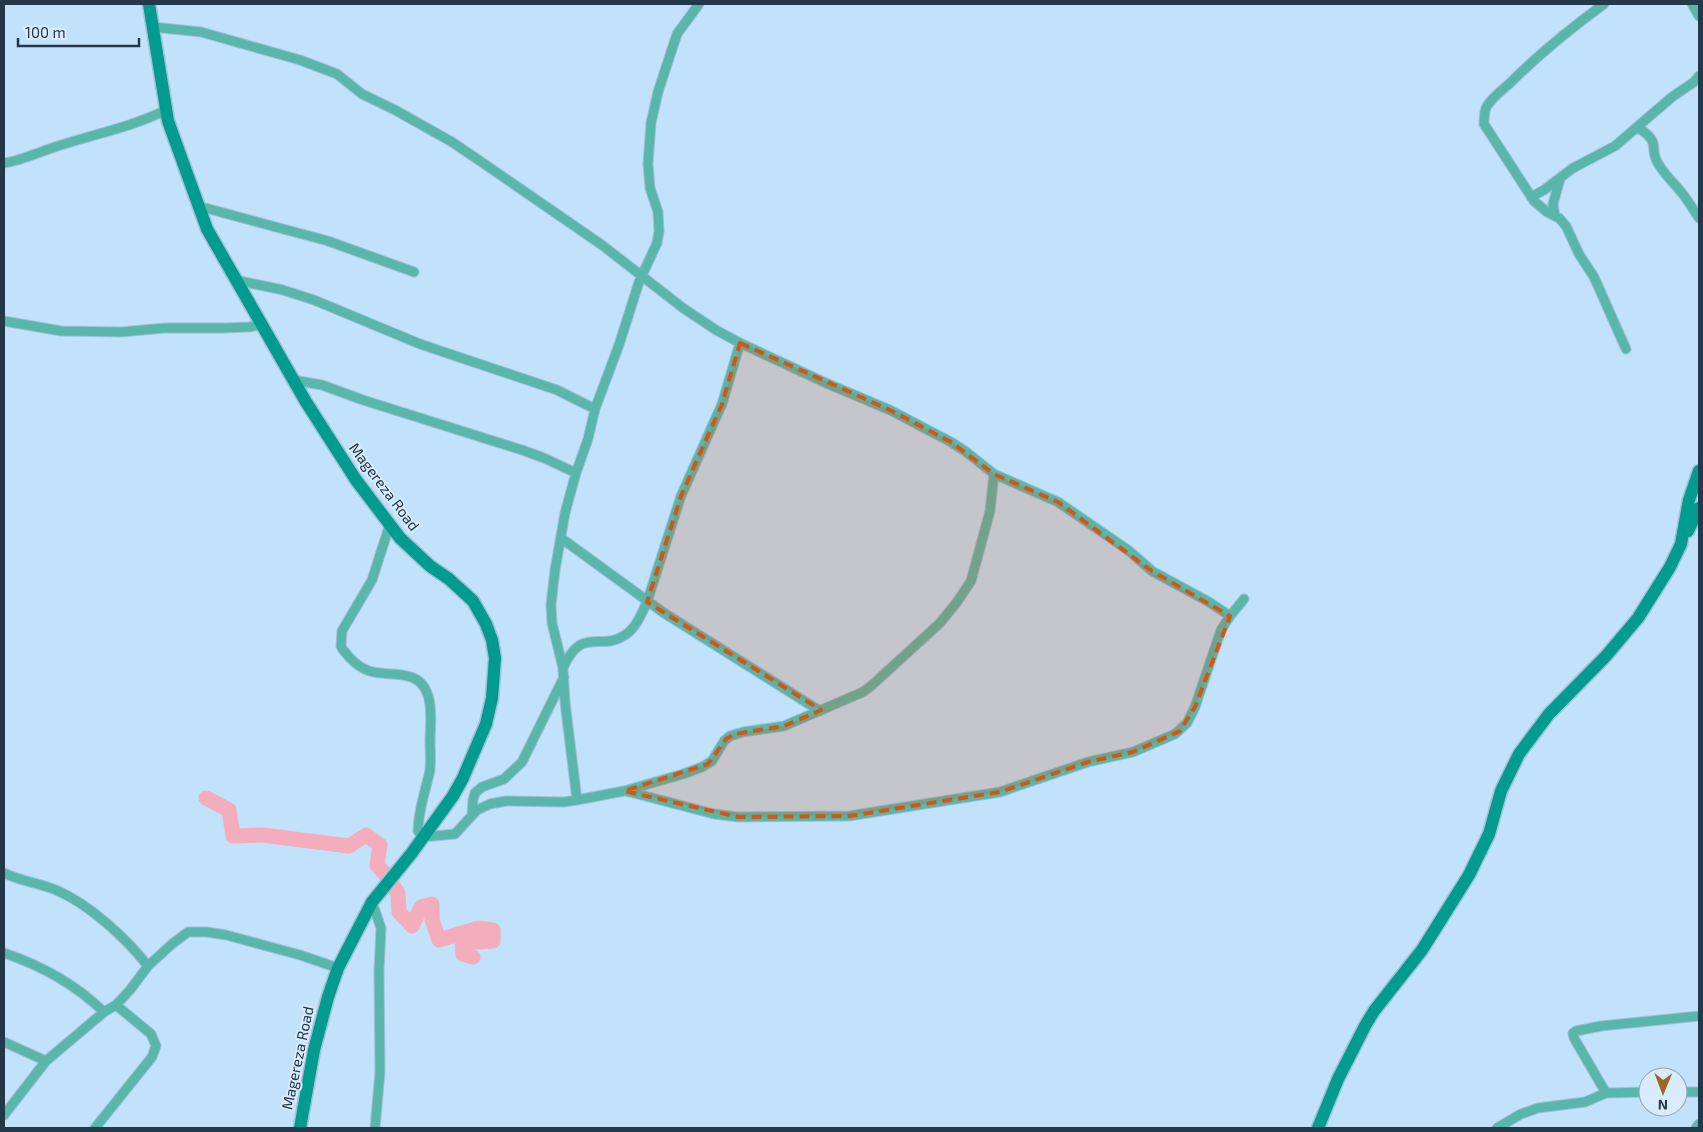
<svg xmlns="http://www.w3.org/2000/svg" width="1703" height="1132" font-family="'Exo 2',sans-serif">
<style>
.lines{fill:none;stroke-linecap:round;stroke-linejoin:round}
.river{stroke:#f4adbd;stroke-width:15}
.street-casing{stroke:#a2bfd7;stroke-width:11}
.secondary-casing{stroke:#a2bfd7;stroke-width:15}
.street{stroke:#58b6aa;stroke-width:9}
.secondary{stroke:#019c8f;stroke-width:12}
.marked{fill:#d45612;fill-opacity:0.2;stroke:#d45612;stroke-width:4;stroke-dasharray:10 6;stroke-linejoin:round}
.labels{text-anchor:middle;stroke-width:4;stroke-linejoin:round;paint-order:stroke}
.street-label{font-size:15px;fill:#233849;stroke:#d8ecfe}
</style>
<rect width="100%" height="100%" fill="#c2e1fb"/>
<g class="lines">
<path class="river" d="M 206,798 L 229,810 L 233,836 L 263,835 L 349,846 L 366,835 L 380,845 L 377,865 L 390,880 L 398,894 L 399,912 L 412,926 L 421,907 L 432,904 L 432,920 L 439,940 L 479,928 L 493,930 L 493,941 L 462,943 L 463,954 L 473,957"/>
<defs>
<path id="street" d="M 1604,4 C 1571,28 1539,54 1509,84 C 1502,90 1493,97 1487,106 C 1484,111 1484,118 1484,124 L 1534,201 L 1547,212 L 1559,218 L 1566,226 L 1579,254 L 1594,277 L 1626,349
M 1692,4 L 1699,16
M 153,27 L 201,32 L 300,60 L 337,74 L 362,94 L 395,110 L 452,142 L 483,163 L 602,245 L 683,308 L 716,330 L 740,343 L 826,383 L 890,410 L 951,442 L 965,451 L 994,474 L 1058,502 L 1128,550 L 1152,571 L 1209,602 L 1230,616
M 1637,127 C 1664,144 1647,147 1659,165 C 1665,175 1674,183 1681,192 C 1688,200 1693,209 1699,218
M 4,163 C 21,161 36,153 52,148 C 90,135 130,128 166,110
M 1531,197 L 1544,190 L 1573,168 L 1615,146 L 1672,97 L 1694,82 L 1699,76
M 198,206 L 328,241 L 414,272
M 1555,216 L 1553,204 L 1560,179
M 235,280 L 283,290 L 314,300 L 420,344 L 557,390 L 595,409
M 4,321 L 61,331 L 121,332 L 165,328 L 224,328 L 249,327 L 260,325
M 293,380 L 322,385 L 363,400 L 522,450 L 544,458 L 576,473
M 390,524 L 372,580 L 342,631 L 341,646 C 343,651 347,654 350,658 C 371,680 387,670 411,677 C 435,685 431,720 430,739 C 430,749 431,760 430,770 C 426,790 418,810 418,831 L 423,837 L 455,834 L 477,810 L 490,804 L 506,801 L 564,802 L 577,800 L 624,791 L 683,774 L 702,767 L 712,761 L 724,741 L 730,736 L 743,732 L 784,726 L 863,692 L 871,686 L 940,623 L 957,602 L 971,581 L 990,511 L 994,474
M 561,538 L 664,613 L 820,711
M 563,668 C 582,625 600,652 625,635 C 636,628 642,613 647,602 L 681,496 L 722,404 L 740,343
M 626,791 L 714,814 L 738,817 L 849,816 L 1000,792 L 1088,762 L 1133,752 L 1175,734 L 1187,723 L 1195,707 L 1221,630 L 1230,616 L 1244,599
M 577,800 L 565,702 L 563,668 L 552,623 L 551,605 L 555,570 L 565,513 L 576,473 L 588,439 L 595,409 L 619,345 L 639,282 L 657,243 L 659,231 L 658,212 L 650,188 L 648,164 L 651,123 L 658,92 L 677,34 L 699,4
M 472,814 L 473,800 L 475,793 L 482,787 L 504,779 L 522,762 L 564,677
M 4,873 C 20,881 39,883 56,890 C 89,904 126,938 148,966
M 372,902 L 381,928 L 379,971 L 380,1072 L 375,1128
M 4,953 C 40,965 76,985 104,1012
M 4,1042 L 46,1061
M 1678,1092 L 1699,1092
M 1606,1093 L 1574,1038 L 1573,1033 L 1576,1031 L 1601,1026 L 1699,1016
M 4,1115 L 46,1061 L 104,1012 L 116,1005 L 130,990 L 148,966 L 172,944 L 188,932 L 207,932 L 226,935 L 300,955 L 338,968
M 95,1128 L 152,1057 L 156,1046 L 151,1034 L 116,1005
M 1497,1128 L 1521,1114 L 1538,1108 L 1585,1102 L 1606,1093 L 1648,1092
M 1696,1128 L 1699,1124"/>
<path id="secondary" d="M 149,4 L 168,121 L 207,229 L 306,402 L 356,480 L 400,538 L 430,566 L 449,579 L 473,601 L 486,624 L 492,640 L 495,658 L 492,698 L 486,724 L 463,778 L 453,796 L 411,854 L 372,902 L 338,968 L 328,997 L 314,1050 L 300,1128
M 1688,531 L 1699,508
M 1318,1128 L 1338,1079 L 1365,1026 L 1374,1011 L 1422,950 L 1469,875 L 1489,834 L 1501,791 L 1519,754 L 1549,714 L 1606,656 L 1638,618 L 1670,567 L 1681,544 L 1689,500 L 1699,471"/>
</defs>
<use href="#street" class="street-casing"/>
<use href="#secondary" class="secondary-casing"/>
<use href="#street" class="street"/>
<use href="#secondary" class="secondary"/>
</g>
<path class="marked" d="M 740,343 L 890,410 L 951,442 L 994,474 L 1058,502 L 1152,571 L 1230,616 L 1195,707 L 1180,731 L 1133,752 L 1088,762 L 1000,792 L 849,816 L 738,817 L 624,791 L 708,764 L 726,739 L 735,734 L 784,726 L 821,710 L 647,602 L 681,496 L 722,404 Z"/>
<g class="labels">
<g class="street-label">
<text transform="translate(384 487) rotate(53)" y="5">Magereza Road</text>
<text transform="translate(298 1058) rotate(-78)" y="5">Magereza Road</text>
</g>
</g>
<rect width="1703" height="1132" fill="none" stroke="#233849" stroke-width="10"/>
<g transform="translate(1663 1092) rotate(181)"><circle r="24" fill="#d8ecfe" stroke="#90a4b6"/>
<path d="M0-4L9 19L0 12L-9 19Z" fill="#9f6525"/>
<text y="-8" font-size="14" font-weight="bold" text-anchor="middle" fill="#233849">N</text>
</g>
<path d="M18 38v8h121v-8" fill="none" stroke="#233849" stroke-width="2.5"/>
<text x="25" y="38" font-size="15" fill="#233849" stroke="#d8ecfe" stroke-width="4" paint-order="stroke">100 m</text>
</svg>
